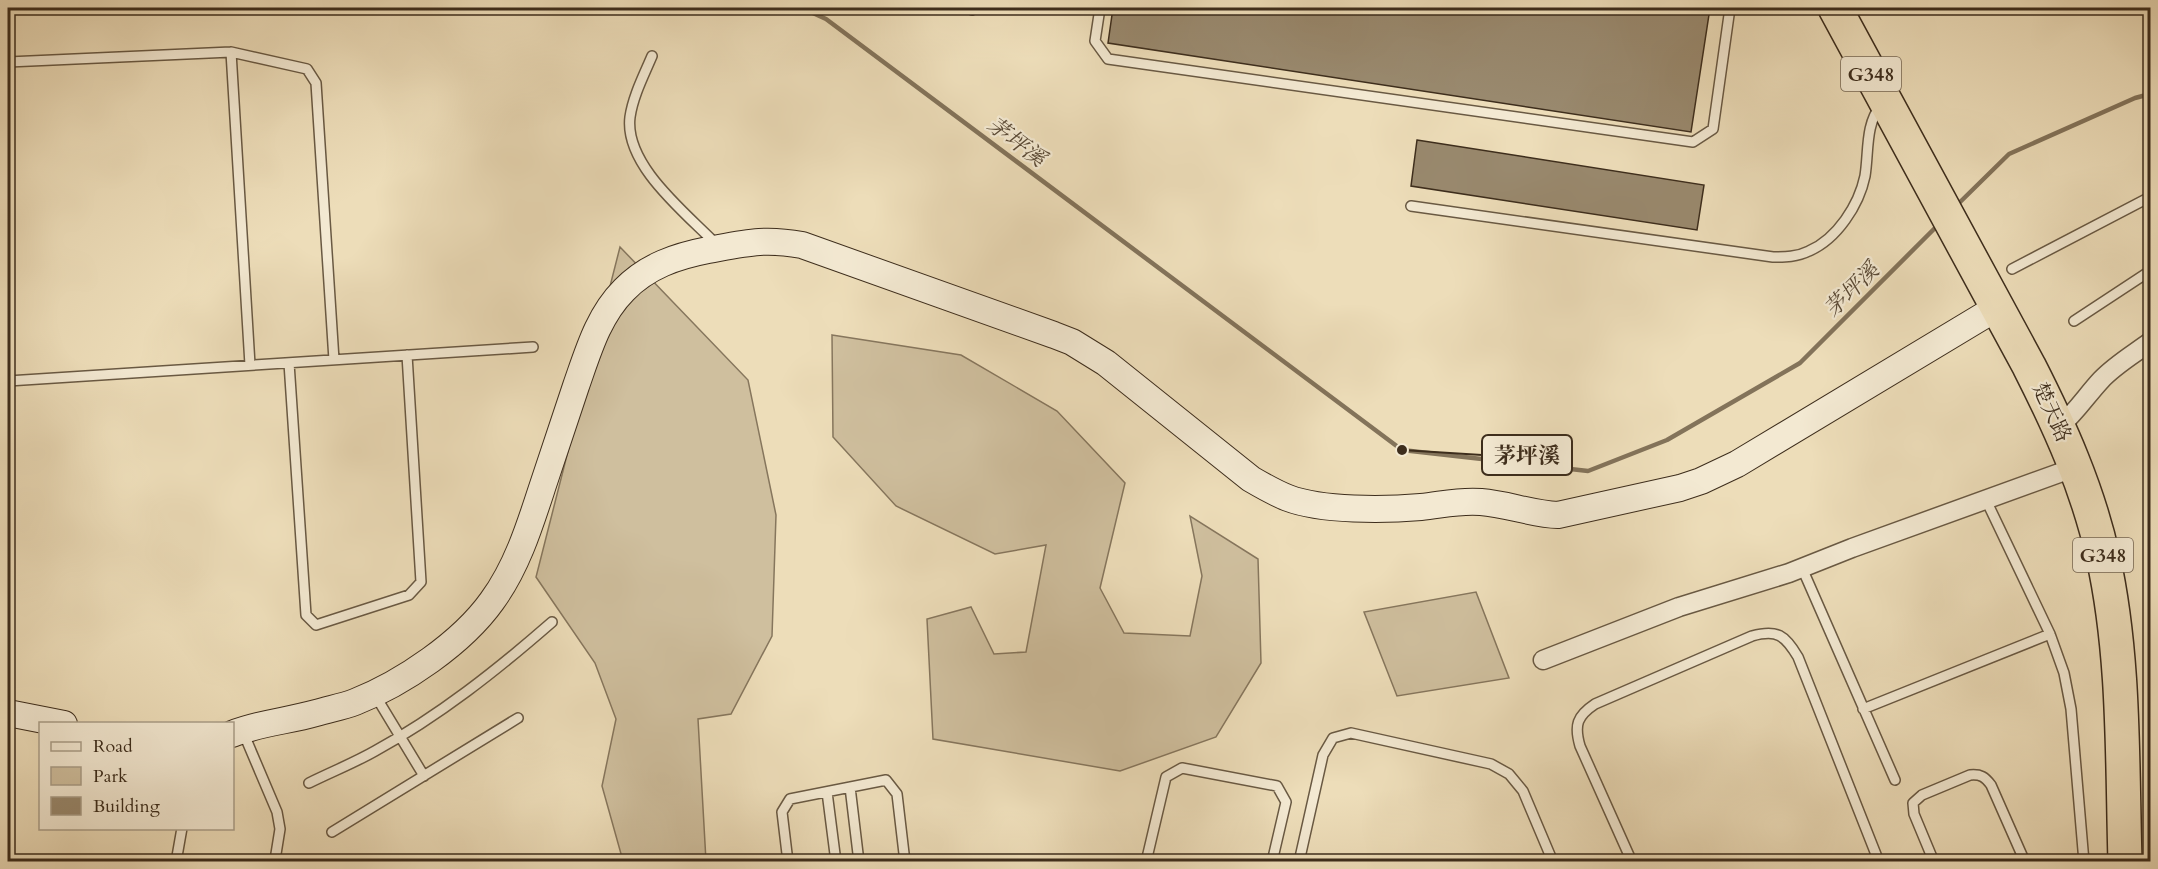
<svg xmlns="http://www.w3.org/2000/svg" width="2158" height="869" font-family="Cardo,'Noto Serif SC',serif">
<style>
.green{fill:#cfbf9e;stroke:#86765d;stroke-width:1.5}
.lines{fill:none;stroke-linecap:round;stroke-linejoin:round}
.stream{stroke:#83735a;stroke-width:4.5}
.building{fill:#99896e;stroke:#3d2d1c;stroke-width:1.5}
.lane-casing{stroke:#695943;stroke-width:12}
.street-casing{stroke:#695943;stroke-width:21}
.secondary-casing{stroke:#3d2d1c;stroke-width:28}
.highway-casing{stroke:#3d2d1c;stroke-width:36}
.lane{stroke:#f3e9d2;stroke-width:9}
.street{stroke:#f3e9d2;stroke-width:18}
.secondary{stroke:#f3e9d2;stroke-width:26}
.highway{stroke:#edddb9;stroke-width:33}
.labels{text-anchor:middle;stroke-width:4.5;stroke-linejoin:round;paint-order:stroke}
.shield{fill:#f3e9d2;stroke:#746553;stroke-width:1.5}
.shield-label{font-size:20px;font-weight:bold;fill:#3d2d1c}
.street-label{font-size:21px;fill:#3d2d1c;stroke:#f3e9d2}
.water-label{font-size:22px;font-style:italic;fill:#5a4a36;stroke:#f3e9d2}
.leader{fill:none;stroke:#3d2d1c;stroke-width:2}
.callout-dot{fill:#3d2d1c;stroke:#f3e9d2;stroke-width:2}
.callout{fill:#f3e9d2;stroke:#3d2d1c;stroke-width:2}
.callout-label{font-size:22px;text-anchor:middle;font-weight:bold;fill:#3d2d1c}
</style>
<rect width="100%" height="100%" fill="#edddb9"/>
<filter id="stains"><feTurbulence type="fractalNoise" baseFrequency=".00333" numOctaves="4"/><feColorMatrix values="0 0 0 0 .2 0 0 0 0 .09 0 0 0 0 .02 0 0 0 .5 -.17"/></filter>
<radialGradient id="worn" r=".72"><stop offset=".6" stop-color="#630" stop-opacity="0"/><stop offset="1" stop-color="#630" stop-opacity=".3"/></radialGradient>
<path class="green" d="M 620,247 L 748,380 L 776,515 L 772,636 L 731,714 L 698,719 L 706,861 L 623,861 L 602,786 L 616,719 L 595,663 L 536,577 Z
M 832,335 L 961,355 L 1057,411 L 1125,483 L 1100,588 L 1124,633 L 1190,636 L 1202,576 L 1190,516 L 1258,559 L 1261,663 L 1216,737 L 1120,771 L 933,739 L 927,619 L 971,607 L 994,654 L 1026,652 L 1046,545 L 995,554 L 896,506 L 833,437 Z
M 1476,592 L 1509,678 L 1397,696 L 1364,612 Z"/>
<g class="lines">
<path class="stream" d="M 802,8 L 826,19 L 1402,450 L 1588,471 L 1667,440 L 1800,363 L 1939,224
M 1955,207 L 2009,154 L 2135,98 L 2150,94"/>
</g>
<path class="building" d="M 1113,8 L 1710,8 L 1691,132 L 1108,43 Z
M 1417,140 L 1704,185 L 1697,230 L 1411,186 Z"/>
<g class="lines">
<defs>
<path id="lane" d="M 1100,8 L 1095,41 L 1108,59 L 1693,142 L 1713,129 L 1730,8
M 972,10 L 973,8
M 231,52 L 250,365
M 652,56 C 644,75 633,96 630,117 C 624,165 686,213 716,244
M 8,62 L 231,52 L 307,69 L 316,83 L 334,360
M 1411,206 L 1773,257 C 1785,257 1797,257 1809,251 C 1837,239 1859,205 1865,176 C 1869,151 1865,125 1881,105
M 2012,269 L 2150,197
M 2074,321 L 2150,271
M 289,363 L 306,615 L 316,625 L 409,595 L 421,582 L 407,355
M 8,381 L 533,347
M 1986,500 L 2050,634 L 2064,673 L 2071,709 L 2084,862
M 1802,568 L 1895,780
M 375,695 L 424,776
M 1863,709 L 2050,634
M 243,732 L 277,812 L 280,829 L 275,860 L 290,862
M 309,783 C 331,772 354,763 375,751 C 439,716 497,670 552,622
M 850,787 L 859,862
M 827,792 L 836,862
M 332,832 L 518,718
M 176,862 L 182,828
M 788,862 L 782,812 L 790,799 L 886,780 L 897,794 L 905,862
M 1146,862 L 1166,777 L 1182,768 L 1277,786 L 1286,802 L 1272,862
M 1299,862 L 1323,755 L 1333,738 L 1351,733 L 1491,764 L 1509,774 L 1523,791 L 1553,862
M 1632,862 L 1580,746 C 1574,725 1577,716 1595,704 L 1752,636 C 1777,629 1785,635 1798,657 L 1879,862
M 1934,862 L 1914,814 L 1913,803 L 1922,795 L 1970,775 C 1981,774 1985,777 1991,785 L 2025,862"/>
<path id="street" d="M 2060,426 C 2076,412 2087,395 2101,380 C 2115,365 2134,354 2150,342
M 1543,660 L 1679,607 L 1789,573 L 1852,548 L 2076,467"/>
<path id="secondary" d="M 8,713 L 64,724
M 232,734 C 259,723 288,721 316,713 C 329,709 342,707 355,702 C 403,683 462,643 492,601 C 517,567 530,525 543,485 C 554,452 565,419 576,386 C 588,352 598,316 624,290 C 647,266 677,256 708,250 C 746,243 764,238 802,245 L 1054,335 L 1072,342 L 1106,363 L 1251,479 C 1263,486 1275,493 1288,498 C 1322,511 1385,510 1421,507 C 1441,505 1460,500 1481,502 C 1507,504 1532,514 1558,515 L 1680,488 L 1701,481 L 1737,464 L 1998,307"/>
<path id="highway" d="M 1835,8 L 2029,366 C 2060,427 2088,489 2103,557 C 2125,656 2122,760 2125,862"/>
</defs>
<use href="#lane" class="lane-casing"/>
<use href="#street" class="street-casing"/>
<use href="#secondary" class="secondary-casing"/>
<use href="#highway" class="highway-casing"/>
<use href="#lane" class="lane"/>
<use href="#street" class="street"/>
<use href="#secondary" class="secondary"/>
<use href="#highway" class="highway"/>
</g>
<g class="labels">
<g class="shield">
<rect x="1841" y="57" width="60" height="34" rx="4.5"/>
<rect x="2073" y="538" width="60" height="34" rx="4.5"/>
</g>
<g class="shield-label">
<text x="1871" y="81">G348</text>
<text x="2103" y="562">G348</text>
</g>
<g class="street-label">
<text transform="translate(2052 412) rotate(65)" y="7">楚天路</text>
</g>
<g class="water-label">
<text transform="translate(1017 141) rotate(37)" y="8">茅坪溪</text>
<text transform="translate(1851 289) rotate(-45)" y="8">茅坪溪</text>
</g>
</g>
<path class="leader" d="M1402 450L1482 455"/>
<circle class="callout-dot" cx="1402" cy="450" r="6"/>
<rect class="callout" x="1482" y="435" width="90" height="40" rx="6"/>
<g class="callout-label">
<text x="1527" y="463">茅坪溪</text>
</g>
<rect width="2158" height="869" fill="none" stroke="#edddb9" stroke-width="30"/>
<rect x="9" y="9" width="2140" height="851" fill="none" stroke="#3d2d1c" stroke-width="3"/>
<rect x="15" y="15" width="2128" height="839" fill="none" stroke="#3d2d1c" stroke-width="1.5"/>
<rect x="39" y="722" width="195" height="108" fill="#f3e9d2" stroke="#aa9e89" stroke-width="1.5"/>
<rect x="51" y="742" width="30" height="9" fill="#f3e9d2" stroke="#aa9e89" stroke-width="1.5"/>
<text x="93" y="752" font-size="18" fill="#3d2d1c">Road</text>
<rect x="51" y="767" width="30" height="18" fill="#cfbf9e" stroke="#aa9e89" stroke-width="1.5"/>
<text x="93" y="782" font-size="18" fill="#3d2d1c">Park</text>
<rect x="51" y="797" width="30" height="18" fill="#99896e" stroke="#aa9e89" stroke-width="1.5"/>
<text x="93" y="812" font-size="18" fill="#3d2d1c">Building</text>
<rect width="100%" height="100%" filter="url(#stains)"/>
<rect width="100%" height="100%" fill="url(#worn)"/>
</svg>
